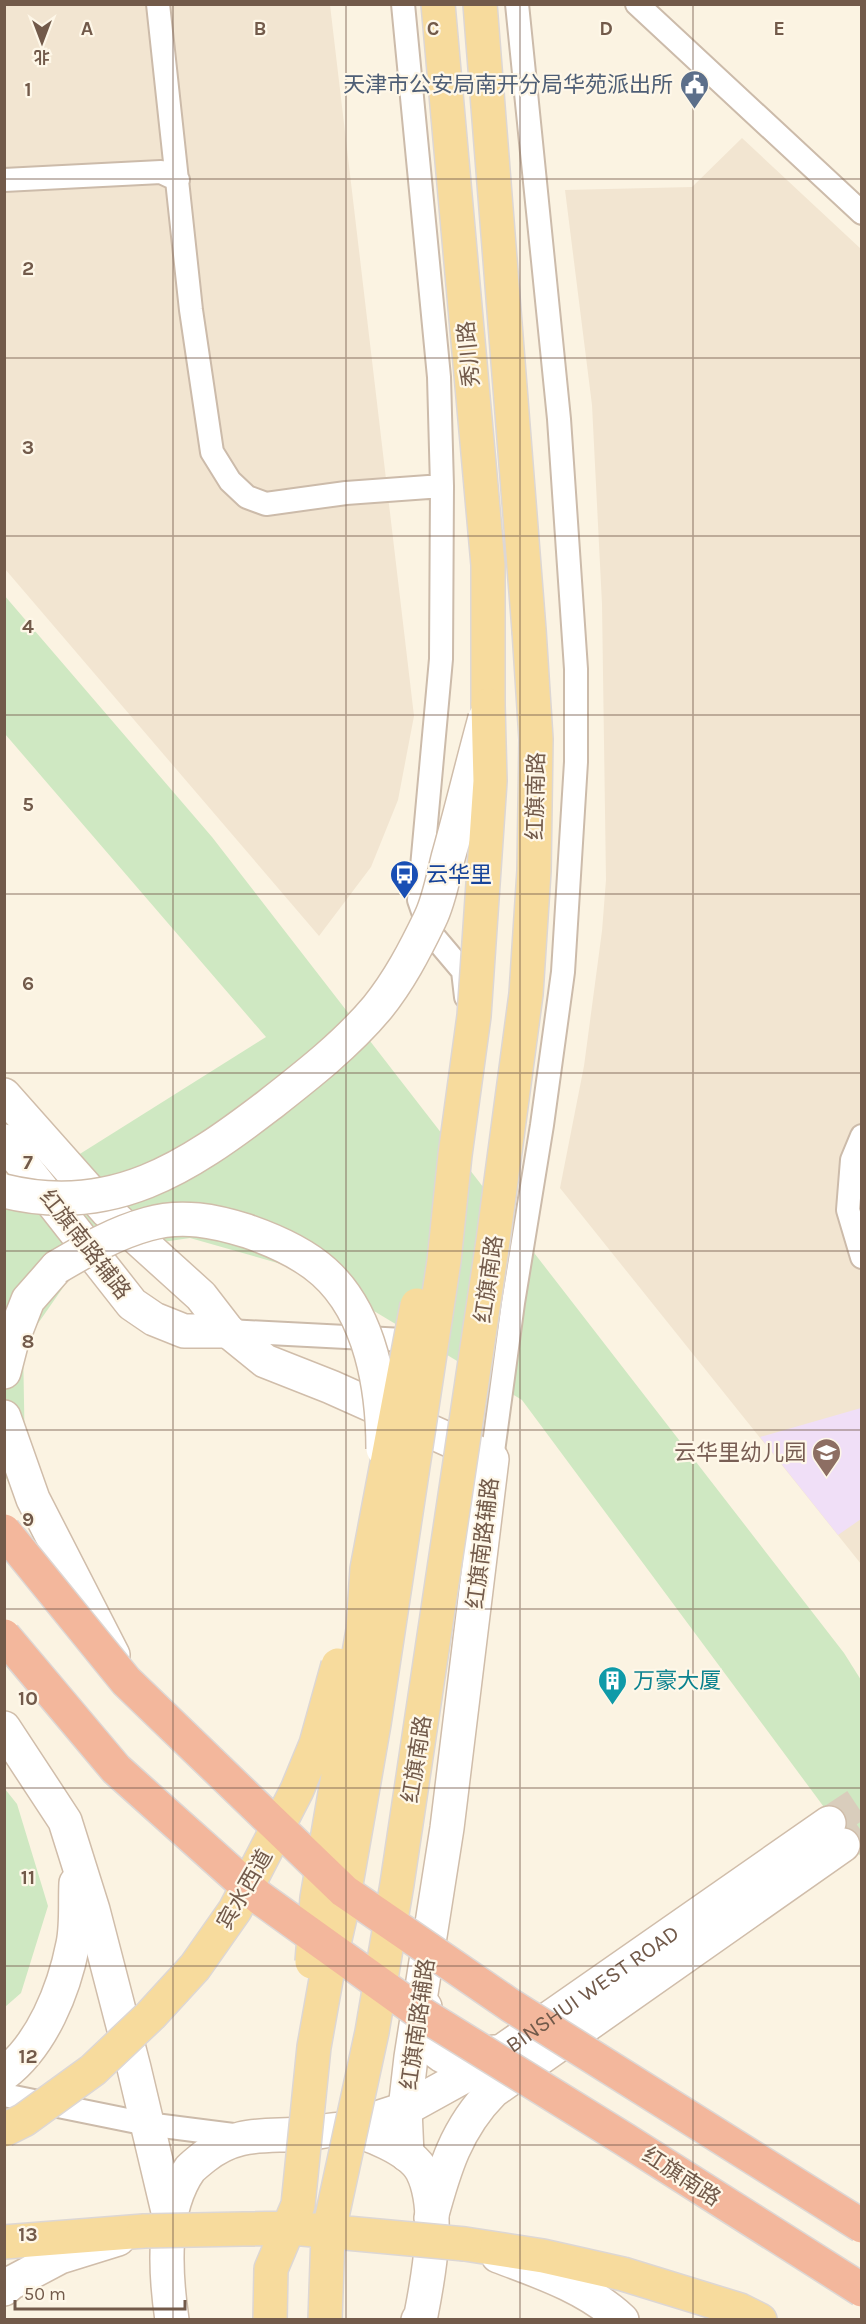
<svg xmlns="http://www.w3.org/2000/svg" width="866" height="2324" font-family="Karla,'Noto Sans SC',sans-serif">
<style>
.residential{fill:#f2e5d1}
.education{fill:#f0dff7}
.green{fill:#cfe8c2}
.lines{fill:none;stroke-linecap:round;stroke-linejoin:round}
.secondary-tunnel{stroke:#d9cdbc;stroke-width:33;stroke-dasharray:33 16;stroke-linecap:butt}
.street-casing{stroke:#cba;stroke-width:26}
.secondary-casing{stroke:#d0bdaa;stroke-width:36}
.primary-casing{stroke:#ddd7d4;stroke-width:36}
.street{stroke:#fff;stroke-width:22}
.secondary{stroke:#fff;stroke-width:33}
.primary{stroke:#f7db9d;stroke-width:33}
.secondary-bridge-casing{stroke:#d0bdaa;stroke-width:36;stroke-linecap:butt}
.primary-bridge-casing{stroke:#ddd7d4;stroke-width:36;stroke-linecap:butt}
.highway-bridge-casing{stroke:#ddd7d4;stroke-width:36;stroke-linecap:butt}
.secondary-bridge{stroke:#fff;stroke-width:33}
.primary-bridge{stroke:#f7db9d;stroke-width:33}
.highway-bridge{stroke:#f3b79c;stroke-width:33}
.grid{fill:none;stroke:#725a4a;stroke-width:1.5;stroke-opacity:0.55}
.labels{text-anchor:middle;stroke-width:4.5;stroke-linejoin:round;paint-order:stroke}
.service-label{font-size:22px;fill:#4e5e75;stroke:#fef7e8;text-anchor:end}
.street-label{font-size:22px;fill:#725a4a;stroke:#fef7e8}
.transit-label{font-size:22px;fill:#164399;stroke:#fef7e8;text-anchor:start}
.education-label{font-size:22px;fill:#785e54;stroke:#fef7e8;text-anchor:end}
.culture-label{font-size:22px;fill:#0d838f;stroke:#fef7e8;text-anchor:start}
.grid-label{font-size:20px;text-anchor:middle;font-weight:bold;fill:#725a4a;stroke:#fef7e8;stroke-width:4.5;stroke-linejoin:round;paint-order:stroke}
</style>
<rect width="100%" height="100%" fill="#fbf3e2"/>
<path class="residential" d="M 4,5 L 330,5 L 414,716 L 398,800 L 371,867 L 319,936 L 5,569 Z
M 742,138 L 861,249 L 861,1564 L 560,1188 L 584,1066 L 602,931 L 606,880 L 602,604 L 592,405 L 565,190 L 692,187 Z"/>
<path class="education" d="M 861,1408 L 861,1519 L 838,1535 L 760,1437 Z"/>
<path class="green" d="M 4,595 L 212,837 L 844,1653 L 861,1680 L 861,1857 L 522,1400 L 309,1272 L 190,1238 L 87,1253 L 23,1345 L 26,1514 L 5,1476 L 5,1201 L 266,1037 L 5,734 Z
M 5,1789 L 17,1804 L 48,1906 L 21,1993 L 5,2007 Z"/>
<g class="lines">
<path class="secondary-tunnel" d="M 829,1823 L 862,1801
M 843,1845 L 862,1832"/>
<defs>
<path id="street" d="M 158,4 L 191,310 L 212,452 L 230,481 L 247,497 L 266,504 L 346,493 L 442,486
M 403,4 L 439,377 L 442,486 L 441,659 L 419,900 L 430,932 L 463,971 L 466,997
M 637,4 L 862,213
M 4,180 L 161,172 L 178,180
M 862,1136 L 852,1160 L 848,1210 L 862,1257
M 228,1331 L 404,1340 L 414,1339 L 422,1332
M 492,1459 L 513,1303 L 542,1125 L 563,972 L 576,762 L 576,669 L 559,419 L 517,4
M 4,2095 L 147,2124 L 241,2136"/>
<g id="secondary">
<path d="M 4,1095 L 107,1211 L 201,1296 L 228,1331 L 265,1361 L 331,1387 L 492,1459 L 447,1828 L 411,2057 L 405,2109 L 407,2155"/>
<path d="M 4,1141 L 132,1304 L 154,1319 L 184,1331 L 228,1331"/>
<path d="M 4,1372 L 12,1341 L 28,1300 L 57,1267"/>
<path d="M 4,1417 L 33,1499 L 113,1655"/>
<path d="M 4,1728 L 65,1821 L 93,1910 L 134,2068 L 170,2220"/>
<path d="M 425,2007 C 426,2018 427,2030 430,2041 C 441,2069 474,2060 494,2052"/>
<path d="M 4,2074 C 42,2045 64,1990 73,1944 C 77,1925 75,1903 76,1883"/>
<path id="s1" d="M 343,2129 L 405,2109 L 472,2072 L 829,1823"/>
<path d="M 431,2218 C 444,2170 456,2128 493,2091 L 843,1845"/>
<path d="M 498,2256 C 541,2272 588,2288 622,2320"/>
<path d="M 4,2289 L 11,2283 L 60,2257 L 118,2239"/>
<path d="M 172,2320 C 165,2272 161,2210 190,2169 C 194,2165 199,2161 204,2157 C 237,2131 263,2137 303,2134 C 316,2133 331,2129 344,2129 C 366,2131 411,2150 422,2171 C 441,2209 429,2274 421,2315 L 418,2320"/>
</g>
<path id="primary" d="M 438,4 L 488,565 L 488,705
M 480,4 L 529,630
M 4,2242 L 144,2231
M 465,2244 L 543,2256 L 623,2274 L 740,2310 L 760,2320"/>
</defs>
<use href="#street" class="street-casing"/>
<use href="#secondary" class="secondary-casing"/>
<use href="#primary" class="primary-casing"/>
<use href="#street" class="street"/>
<use href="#secondary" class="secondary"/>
<use href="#primary" class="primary"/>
<defs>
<path id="secondary-bridge" d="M 4,1191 C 112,1218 188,1167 269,1105 C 306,1076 346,1045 377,1008 C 399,981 415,950 430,919 C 439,901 443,878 448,858 C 461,812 472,765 485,718
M 57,1267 C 86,1250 115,1233 148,1224 C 182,1214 215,1221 247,1231 C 273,1240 303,1253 324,1272 C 371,1314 383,1389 383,1449"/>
<path id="primary-bridge" d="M 312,1962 L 317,1898 L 363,1630 L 367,1569 L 417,1305
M 4,2130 L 24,2120 L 93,2070 L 151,2015 L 195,1967 L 235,1910 L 297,1790 L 316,1744 L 338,1665
M 144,2231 L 292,2228 L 465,2244
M 270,2320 L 271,2269 L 298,2205 L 314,2047 L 327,1974 L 341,1913 L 374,1724 L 444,1261 L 455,1155 L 474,1016 L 490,781 L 488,705
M 325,2320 L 328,2235 L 372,2032 L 397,1884 L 493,1241 L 526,994 L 534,871 L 536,739 L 529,630"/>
<path id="highway-bridge" d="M 4,1531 L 126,1681 L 344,1891 L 510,2005 L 862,2226
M 4,1636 L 116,1769 L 260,1898 L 419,2012 L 624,2139 L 862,2290"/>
</defs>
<use href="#secondary-bridge" class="secondary-bridge-casing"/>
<use href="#primary-bridge" class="primary-bridge-casing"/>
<use href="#highway-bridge" class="highway-bridge-casing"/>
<use href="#secondary-bridge" class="secondary-bridge"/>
<use href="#primary-bridge" class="primary-bridge"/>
<use href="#highway-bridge" class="highway-bridge"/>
</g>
<path class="grid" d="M 173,4 L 173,2320M 346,4 L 346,2320M 520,4 L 520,2320M 693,4 L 693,2320M 4,179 L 862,179M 4,358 L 862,358M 4,536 L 862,536M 4,715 L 862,715M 4,894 L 862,894M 4,1073 L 862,1073M 4,1251 L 862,1251M 4,1430 L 862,1430M 4,1609 L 862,1609M 4,1788 L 862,1788M 4,1966 L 862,1966M 4,2145 L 862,2145"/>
<defs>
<symbol id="civic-pin" viewBox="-11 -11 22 30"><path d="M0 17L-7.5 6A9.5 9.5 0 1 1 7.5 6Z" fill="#5c6f8a" stroke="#fef7e8"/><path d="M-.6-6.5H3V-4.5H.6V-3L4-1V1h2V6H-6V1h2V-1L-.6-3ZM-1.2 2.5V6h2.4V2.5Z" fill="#fff"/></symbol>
<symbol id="bus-pin" viewBox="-11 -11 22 30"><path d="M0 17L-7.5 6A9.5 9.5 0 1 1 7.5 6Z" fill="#1a4fb4" stroke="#fef7e8"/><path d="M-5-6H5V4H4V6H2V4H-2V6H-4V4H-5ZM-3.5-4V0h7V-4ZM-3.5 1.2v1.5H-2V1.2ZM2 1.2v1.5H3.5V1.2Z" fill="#fff"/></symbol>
<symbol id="school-pin" viewBox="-11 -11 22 30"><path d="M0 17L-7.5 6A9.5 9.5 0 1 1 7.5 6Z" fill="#8d6e63" stroke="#fef7e8"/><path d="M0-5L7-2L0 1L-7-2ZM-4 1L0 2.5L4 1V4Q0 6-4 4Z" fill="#fff"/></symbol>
<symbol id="building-pin" viewBox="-11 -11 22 30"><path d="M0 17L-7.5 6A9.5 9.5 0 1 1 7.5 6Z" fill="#0f9aa8" stroke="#fef7e8"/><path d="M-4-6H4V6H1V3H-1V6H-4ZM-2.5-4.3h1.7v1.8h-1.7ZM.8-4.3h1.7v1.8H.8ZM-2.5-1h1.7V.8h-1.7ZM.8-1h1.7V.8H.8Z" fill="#fff"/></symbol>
</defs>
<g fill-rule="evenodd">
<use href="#civic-pin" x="678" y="68" width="33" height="45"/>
<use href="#bus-pin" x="388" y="858" width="33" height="45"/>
<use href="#school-pin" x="810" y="1436" width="33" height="45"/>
<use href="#building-pin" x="596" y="1664" width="33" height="45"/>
</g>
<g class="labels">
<g class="service-label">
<text x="673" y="92">天津市公安局南开分局华苑派出所</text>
</g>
<g class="street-label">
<text transform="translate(468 354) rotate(-95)" y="8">秀川路</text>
<text transform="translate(535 796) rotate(-89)" y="8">红旗南路</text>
<text transform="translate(86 1244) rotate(52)" y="8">红旗南路辅路</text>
<text transform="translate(488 1279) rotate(-82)" y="8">红旗南路</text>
<text transform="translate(482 1543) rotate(-83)" y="8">红旗南路辅路</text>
<text transform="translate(416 1759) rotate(-81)" y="8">红旗南路</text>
<text transform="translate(244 1889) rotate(-60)" y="8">宾水西道</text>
<text dy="8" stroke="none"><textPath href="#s1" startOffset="288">BINSHUI WEST ROAD</textPath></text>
<text transform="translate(417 2024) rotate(-82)" y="8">红旗南路辅路</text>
<text transform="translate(682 2176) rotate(33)" y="8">红旗南路</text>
</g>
<g class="transit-label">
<text x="426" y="882">云华里</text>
</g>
<g class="education-label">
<text x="806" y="1460">云华里幼儿园</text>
</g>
<g class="culture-label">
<text x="633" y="1688">万豪大厦</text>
</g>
</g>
<g class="grid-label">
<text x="87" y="35">A</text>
<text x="260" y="35">B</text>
<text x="433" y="35">C</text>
<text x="606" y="35">D</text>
<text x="779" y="35">E</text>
<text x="28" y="96">1</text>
<text x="28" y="275">2</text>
<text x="28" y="454">3</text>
<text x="28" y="633">4</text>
<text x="28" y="811">5</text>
<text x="28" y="990">6</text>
<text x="28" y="1169">7</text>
<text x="28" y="1348">8</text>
<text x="28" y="1526">9</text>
<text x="28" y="1705">10</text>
<text x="28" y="1884">11</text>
<text x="28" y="2063">12</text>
<text x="28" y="2241">13</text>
</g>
<rect width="866" height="2324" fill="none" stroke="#725a4a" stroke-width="12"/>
<g transform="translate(42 42) rotate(180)" stroke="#fef7e8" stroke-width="4.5" paint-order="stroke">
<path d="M0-4.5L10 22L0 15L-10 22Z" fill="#725a4a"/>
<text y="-9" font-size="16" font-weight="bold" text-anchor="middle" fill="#725a4a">北</text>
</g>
<path d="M15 2300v9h170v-9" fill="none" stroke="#725a4a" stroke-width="3"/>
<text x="24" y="2300" font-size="18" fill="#725a4a" stroke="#fef7e8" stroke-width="4.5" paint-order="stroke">50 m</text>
</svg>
